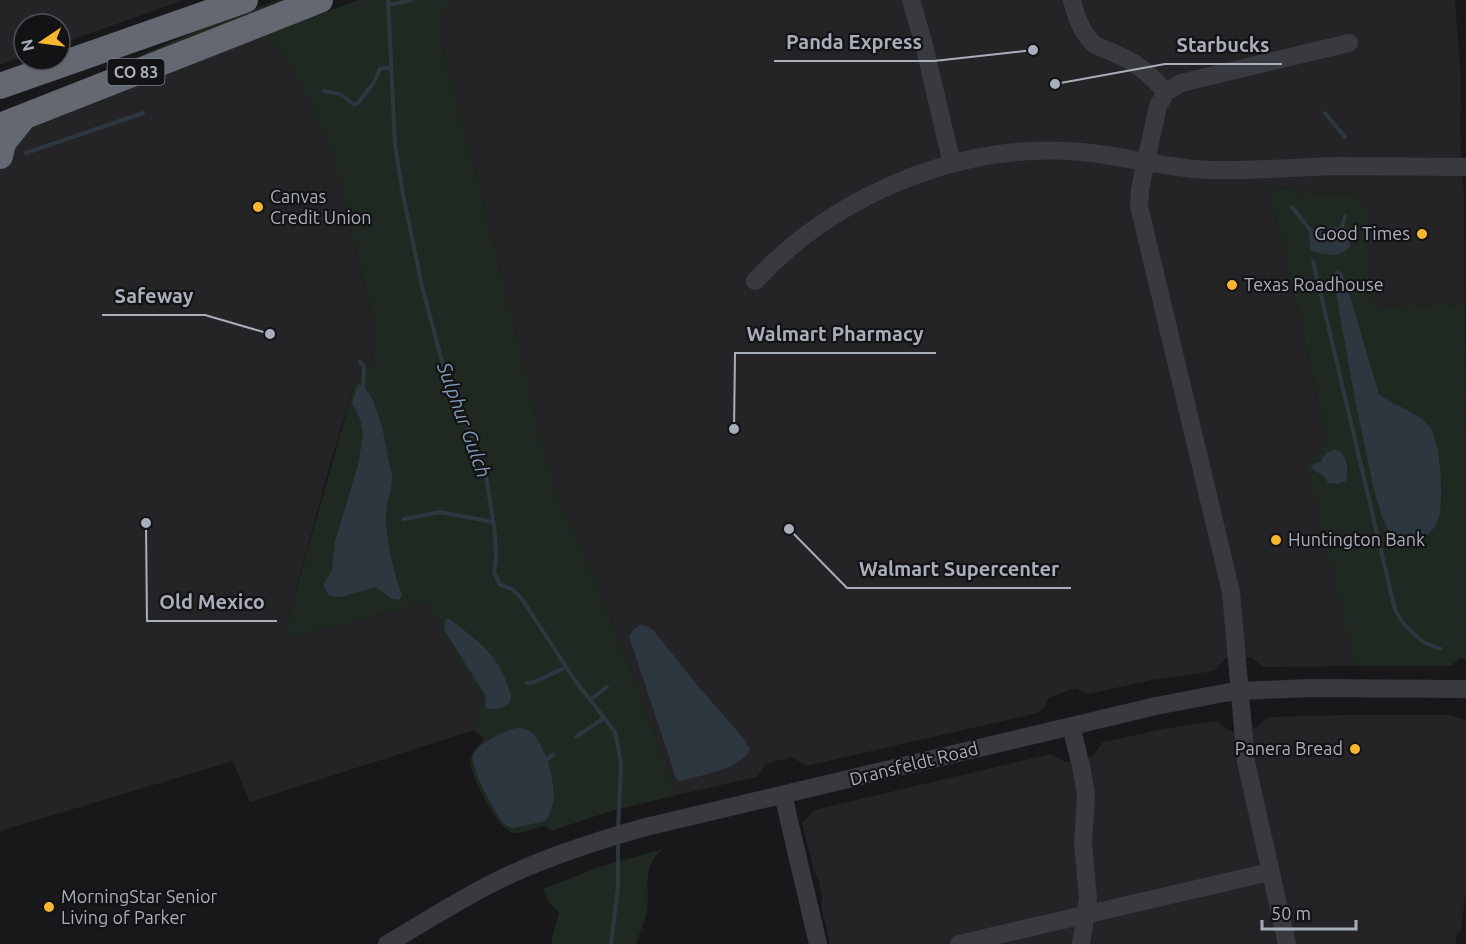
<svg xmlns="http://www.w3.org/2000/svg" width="1466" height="944" font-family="Ubuntu,sans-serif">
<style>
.built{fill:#242427}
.green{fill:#1f2821}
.water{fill:#2d373f}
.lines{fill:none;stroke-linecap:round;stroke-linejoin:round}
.stream{stroke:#2d373f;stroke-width:4}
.minor{stroke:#393a3f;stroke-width:18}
.highway{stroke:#646870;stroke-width:26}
.poi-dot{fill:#f9b731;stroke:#131315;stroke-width:2}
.labels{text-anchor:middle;stroke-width:4.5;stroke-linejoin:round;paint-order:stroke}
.shield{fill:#131315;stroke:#7c8088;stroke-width:1.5}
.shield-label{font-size:16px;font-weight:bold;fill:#a9afba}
.poi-label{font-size:18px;fill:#a9afba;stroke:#131315;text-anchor:start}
.street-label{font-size:18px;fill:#a9afba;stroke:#131315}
.water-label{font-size:20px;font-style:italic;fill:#7f9cb6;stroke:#131315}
.leader{fill:none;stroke:#a9afba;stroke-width:2}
.callout-dot{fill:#a9afba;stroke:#131315;stroke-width:2}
.callout-label{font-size:20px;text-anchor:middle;font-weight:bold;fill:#a9afba;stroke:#131315;stroke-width:4.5;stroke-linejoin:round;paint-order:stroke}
</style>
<rect width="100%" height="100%" fill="#18181a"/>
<path class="built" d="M 0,0 L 184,0 L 60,44 L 60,24 L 24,24 L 24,56 L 3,64 L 0,64 Z
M 451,0 L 1455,0 L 1461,78 L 1460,134 L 1464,196 L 1465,304 L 1380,307 L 1367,292 L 1367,209 L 1362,205 L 1360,193 L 1305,194 L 1296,193 L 1282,187 L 1270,186 L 1271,200 L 1302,327 L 1326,441 L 1344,615 L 1355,666 L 1263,667 L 1251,657 L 1226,658 L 1214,671 L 1151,680 L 1088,694 L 1076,688 L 1072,689 L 1048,698 L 1045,707 L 1038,713 L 806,766 L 792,757 L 769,763 L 766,764 L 757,777 L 677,795 L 666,762 L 595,577 L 552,482 L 478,179 L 440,37 L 443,9 Z
M 266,34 L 300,80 L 315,116 L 332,150 L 377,338 L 371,361 L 356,378 L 331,461 L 287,623 L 291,639 L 428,601 L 483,698 L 474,730 L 250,802 L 233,761 L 0,831 L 0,156 L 23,131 Z
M 1344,715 L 1449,715 L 1466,720 L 1466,888 L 1461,930 L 1457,934 L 1456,944 L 830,944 L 821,905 L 822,896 L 818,878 L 815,875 L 802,823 L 814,810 L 1051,754 L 1065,762 L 1090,757 L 1093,756 L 1103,742 L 1163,729 L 1217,721 L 1230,731 L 1235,731 L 1254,729 L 1269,717 Z"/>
<path class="green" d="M 279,0 L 289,0 L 51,93 L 131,60 L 214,23 Z
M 359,0 L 451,0 L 443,9 L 440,37 L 478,179 L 552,482 L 595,577 L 666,762 L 677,795 L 611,811 L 551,831 L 546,826 C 536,827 524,833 514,833 C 499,832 474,781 471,767 C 469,756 474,748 483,742 L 483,738 L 474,730 L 483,698 L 447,642 L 428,601 L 291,639 L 287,623 L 356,378 L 371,361 L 377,338 L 332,150 L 315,116 L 300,80 L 266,34 Z
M 1270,185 L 1305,194 L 1360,193 L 1362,205 L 1367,209 L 1367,292 L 1380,307 L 1465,304 L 1466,660 L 1460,657 L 1452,666 L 1355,666 L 1307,464 L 1326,441 L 1302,327 L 1271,200 Z
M 664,849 C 641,864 650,889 647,911 C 645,922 639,933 636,944 L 551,944 L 559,912 L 549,903 L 543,889 L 602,866 Z"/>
<path class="water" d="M 1332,227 L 1347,228 L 1350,246 C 1342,259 1322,255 1310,250 L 1309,233 L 1313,229 Z
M 1337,270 L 1342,273 L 1346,283 L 1379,394 C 1395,407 1415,410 1429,426 C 1441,439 1444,505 1438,521 C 1435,528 1426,538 1419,540 L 1418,545 L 1416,545 L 1414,541 L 1396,540 L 1392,537 L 1382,517 L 1374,490 L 1355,400 L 1333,276 Z
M 358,384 C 379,390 387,454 392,474 C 393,489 386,502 386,516 C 386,539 394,574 402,595 L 399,600 L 390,598 L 376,587 L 341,597 L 331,596 L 327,593 L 323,585 L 332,570 L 335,542 L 359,461 L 363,432 L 360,419 L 352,403 Z
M 1335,449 C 1348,454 1349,469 1346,481 L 1337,484 L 1328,483 L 1324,476 L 1312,469 L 1311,465 L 1321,462 C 1323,455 1327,452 1335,449 Z
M 445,619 L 450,619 C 464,631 480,641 492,656 C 498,663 516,695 509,703 C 505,709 494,709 487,709 L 485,707 L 486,696 L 444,630 Z
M 641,625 L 647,626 L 653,630 L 698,686 L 745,740 L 750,749 C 743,768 703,775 684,780 L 679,781 L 676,778 L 629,636 L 634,629 Z
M 516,728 C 534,727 540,742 546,757 L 554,751 L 556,755 L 548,761 C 553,782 559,803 545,821 L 513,828 C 509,827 507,827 504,824 C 496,816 470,767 473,756 C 478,741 502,733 516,728 Z"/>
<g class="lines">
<path class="stream" d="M 388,0 L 395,145 L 402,189 L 421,282 L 442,362 L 485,471 L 495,533 L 496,559 L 494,572 L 500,585 L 512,589 L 522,599 L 574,679 L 615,732 L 621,763 L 618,830
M 388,5 L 412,0
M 324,91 L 340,94 L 353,104 L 357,104 L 373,84 L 380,69 L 391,67
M 1325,113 L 1345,137
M 26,153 L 143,113
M 1292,207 L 1314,235
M 1341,230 L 1345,216
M 1313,261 L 1395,610 L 1404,624 L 1423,642 L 1441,649
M 360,362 L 364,367 L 363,389
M 404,519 L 440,512 L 493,522
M 527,683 L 535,682 L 566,667
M 590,700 L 607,687
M 576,737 L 604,718
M 611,944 L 618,887 L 618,840"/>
<path class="minor" d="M 911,0 L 924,45 L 952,164
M 1072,0 C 1076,17 1082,34 1095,45 C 1129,59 1141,64 1166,92
M 755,281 C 836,194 962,141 1082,152 C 1125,156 1168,169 1212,170 C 1254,171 1297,167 1339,166 C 1381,166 1424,167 1466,167
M 1071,726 L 1082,770 L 1086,795 L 1083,844 L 1088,898 L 1081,944
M 783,795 L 818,944
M 387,944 C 427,921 466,895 507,876 C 552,855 599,840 646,827 L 1156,706 L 1224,693 L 1240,691 L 1309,688 L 1466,689
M 959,944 L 1270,872
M 1287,944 L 1246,762 L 1231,592 L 1139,206 L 1140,189 L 1158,106 L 1166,92 L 1181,83 L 1349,43"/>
<path class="highway" d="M 0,86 L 245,0
M 0,126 L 320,0
M 0,156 L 3,143 L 23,118"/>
</g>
<g class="poi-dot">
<circle cx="258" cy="207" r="6"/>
<circle cx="1422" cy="234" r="6"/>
<circle cx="1232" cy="285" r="6"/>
<circle cx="1276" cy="540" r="6"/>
<circle cx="1355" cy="749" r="6"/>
<circle cx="49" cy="907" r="6"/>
</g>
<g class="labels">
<rect class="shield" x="107.5" y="59" width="57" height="26" rx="4.5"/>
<g class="shield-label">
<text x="136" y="78">CO 83</text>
</g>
<g class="poi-label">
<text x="270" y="203">Canvas<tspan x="270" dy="21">Credit Union</tspan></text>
<text x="1410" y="240" text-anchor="end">Good Times</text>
<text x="1244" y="291">Texas Roadhouse</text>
<text x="1288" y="546">Huntington Bank</text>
<text x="1343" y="755" text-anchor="end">Panera Bread</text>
<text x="61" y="903">MorningStar Senior<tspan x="61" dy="21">Living of Parker</tspan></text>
</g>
<g class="street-label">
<text transform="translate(914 764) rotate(-14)" y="6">Dransfeldt Road</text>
</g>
<g class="water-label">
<text transform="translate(464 420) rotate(70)" y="7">Sulphur Gulch</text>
</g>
</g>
<path class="leader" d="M1033 50L934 61H774M1055 84L1165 64H1282M270 334L205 315H102M734 429L735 353H936M789 529L847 588H1071M146 523L147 621H277"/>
<g class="callout-dot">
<circle cx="1033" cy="50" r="6"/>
<circle cx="1055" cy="84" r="6"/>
<circle cx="270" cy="334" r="6"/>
<circle cx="734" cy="429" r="6"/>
<circle cx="789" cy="529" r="6"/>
<circle cx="146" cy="523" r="6"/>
</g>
<g class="callout-label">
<text x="854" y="49">Panda Express</text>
<text x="1223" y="52">Starbucks</text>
<text x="154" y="303">Safeway</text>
<text x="835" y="341">Walmart Pharmacy</text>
<text x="959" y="576">Walmart Supercenter</text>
<text x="212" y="609">Old Mexico</text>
</g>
<g transform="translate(42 42) rotate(257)"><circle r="28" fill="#131315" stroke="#4f5157" stroke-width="1.5"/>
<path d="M0-4.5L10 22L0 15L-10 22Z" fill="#f9b731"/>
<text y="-9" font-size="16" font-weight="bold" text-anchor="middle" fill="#a9afba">N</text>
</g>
<path d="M1262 920v9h94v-9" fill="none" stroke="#a9afba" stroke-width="3"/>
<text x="1271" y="920" font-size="18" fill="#a9afba" stroke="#131315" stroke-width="4.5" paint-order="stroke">50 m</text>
</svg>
